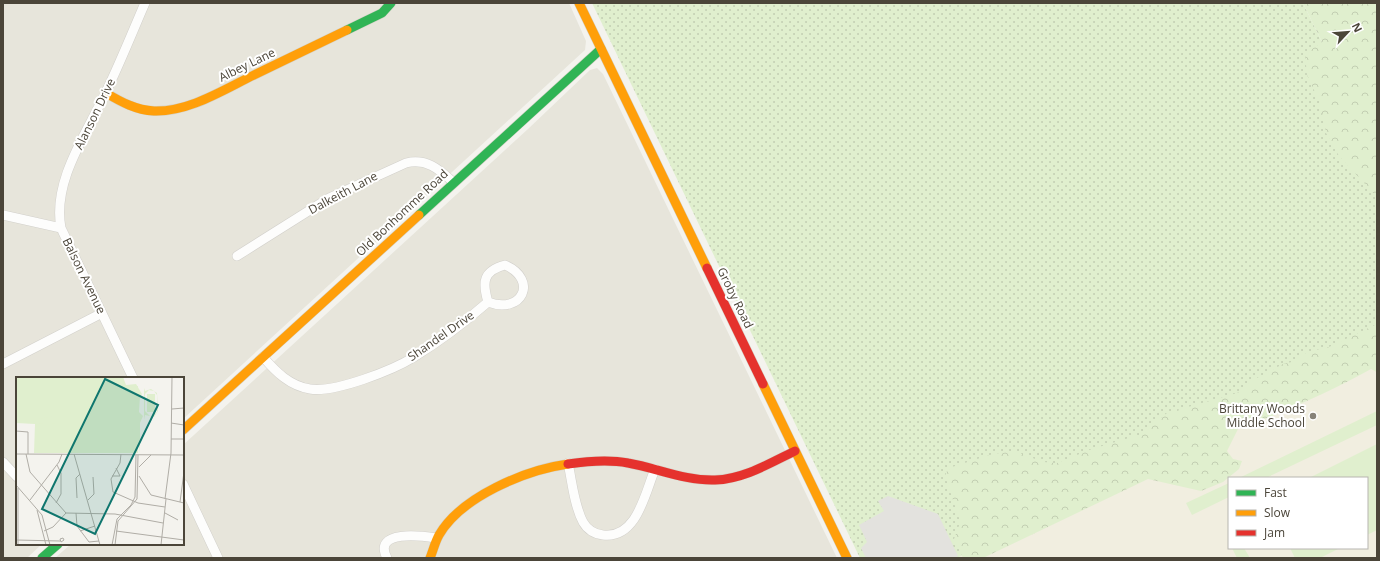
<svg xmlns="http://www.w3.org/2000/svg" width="1380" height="561" font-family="'Open Sans',sans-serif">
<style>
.residential{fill:#e7e5db}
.education{fill:#f1eee0;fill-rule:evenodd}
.grass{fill:url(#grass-dots)}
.forest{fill:url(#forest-crowns)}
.pitch{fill:#e0efce}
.parking{fill:#e3e2de}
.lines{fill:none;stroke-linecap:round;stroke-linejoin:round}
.street-casing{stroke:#d2d0cb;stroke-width:10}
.fast-casing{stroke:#d3d0c5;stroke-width:10}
.slow-casing{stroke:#d3d0c5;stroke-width:10}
.jam-casing{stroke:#d3d0c5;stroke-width:10}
.street{stroke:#fdfdfc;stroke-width:9}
.fast{stroke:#30b455;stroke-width:9}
.slow{stroke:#ff9f0a;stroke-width:9}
.jam{stroke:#e5322d;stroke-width:9}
.poi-dot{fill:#868278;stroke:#fff;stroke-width:1.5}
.labels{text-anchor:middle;stroke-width:4;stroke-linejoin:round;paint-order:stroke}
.street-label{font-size:12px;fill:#4b4539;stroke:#fff}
.poi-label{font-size:12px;fill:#4b4539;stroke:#fff;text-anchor:end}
.inset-road{fill:none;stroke:#b0ada6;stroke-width:1}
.view{fill:#0f766e;fill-opacity:0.15;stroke:#0f766e;stroke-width:2}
.inset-edge{fill:none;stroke:#4b4539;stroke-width:2}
</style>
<defs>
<pattern id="grass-dots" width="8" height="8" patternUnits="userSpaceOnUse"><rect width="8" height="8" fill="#e0efce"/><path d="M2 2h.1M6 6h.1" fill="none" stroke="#c2ceb2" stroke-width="1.8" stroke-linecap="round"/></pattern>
<pattern id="forest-crowns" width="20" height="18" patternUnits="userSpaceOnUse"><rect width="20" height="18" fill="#e0efce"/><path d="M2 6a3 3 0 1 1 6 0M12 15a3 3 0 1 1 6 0" fill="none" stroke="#c2ceb2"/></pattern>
</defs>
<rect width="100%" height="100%" fill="#f4f3ee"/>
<path class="residential" d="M 3,3 L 569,3 L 586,41 L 585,50 L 183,419 L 183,378 L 17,378 L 17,544 L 42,544 L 27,558 L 3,558 Z
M 597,68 L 603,74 L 837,558 L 55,558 L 71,544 L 183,544 L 183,445 L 528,129 L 590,70 Z"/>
<path class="education" d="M 1377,355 L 1377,558 L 957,558 ZM 1229,478 L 1367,478 L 1367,548 L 1229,548 Z"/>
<path class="grass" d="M 592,3 L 1303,3 L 1377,155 L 1377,355 L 957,558 L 860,558 Z"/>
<path class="forest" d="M 1303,3 L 1377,3 L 1377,197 L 1339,156 L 1326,133 L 1320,103 L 1307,75 L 1305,54 L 1322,42 Z
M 1377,324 L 1377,372 L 1371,369 C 1328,393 1284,412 1238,429 L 1227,451 L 1233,459 L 1242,461 L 1239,469 L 1223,482 L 1201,491 L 1148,479 L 983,558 L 963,558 L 954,539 L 960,523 L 959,518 L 945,476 L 947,471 L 952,467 L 993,454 L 1014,451 L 1043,462 L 1057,463 L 1092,449 L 1139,435 L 1167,413 L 1237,393 L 1255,379 L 1283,364 L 1296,361 L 1307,352 L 1329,347 Z"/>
<path class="pitch" d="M 1377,411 L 1377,425 L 1266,478 L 1239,478 Z
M 1377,444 L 1377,530 L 1367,535 L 1367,478 L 1309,478 Z
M 1229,483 L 1229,497 L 1192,515 L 1186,503 Z
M 1232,548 L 1244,548 L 1250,558 L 1237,558 Z
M 1290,548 L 1340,548 L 1320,558 L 1295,558 Z"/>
<path class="parking" d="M 888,496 L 938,514 L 958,556 L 954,558 L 866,558 L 861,548 L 867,542 L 859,525 L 884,511 L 878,501 Z"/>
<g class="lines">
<defs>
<path id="street" d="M 3,215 L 61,228 L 133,378
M 61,228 C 52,181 87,133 106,92 C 120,63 132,33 145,3
M 237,256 L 329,198 L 406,163 C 426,158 439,169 453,182
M 505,265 C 539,280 522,315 488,302 C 482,282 483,271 505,265 Z
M 263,357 C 276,372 290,386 310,389 C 335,393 393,370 414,357 C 440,341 465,322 488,302
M 3,364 L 102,313
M 3,462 L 17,477
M 568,463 C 572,481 574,505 583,522 C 587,529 594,534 603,535 C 637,539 645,493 655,469
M 183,484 L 218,558
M 387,558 C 372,529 423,536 436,538"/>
<path id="fast" d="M 347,30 L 382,13 L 391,3
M 419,215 L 601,49
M 42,558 L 58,544"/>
<path id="slow" d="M 579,3 L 707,268
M 106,93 C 121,102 136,110 154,111 C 189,112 223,90 254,75 C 285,60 316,45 347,30
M 763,384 L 847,558
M 183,430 L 419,215
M 430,558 C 433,551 435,542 439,535 C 461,497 525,470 568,464"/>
<path id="jam" d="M 707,268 L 763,384
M 568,464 C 588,461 608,459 628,463 C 657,468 685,481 715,480 C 744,479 770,463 795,451"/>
</defs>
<use href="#street" class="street-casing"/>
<use href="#fast" class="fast-casing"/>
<use href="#slow" class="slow-casing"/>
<use href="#jam" class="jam-casing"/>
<use href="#street" class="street"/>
<use href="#fast" class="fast"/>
<use href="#slow" class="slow"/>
<use href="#jam" class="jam"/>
</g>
<circle class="poi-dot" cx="1313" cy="416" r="4"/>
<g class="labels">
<g class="street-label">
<text transform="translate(247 65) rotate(-26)" y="4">Albey Lane</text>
<text transform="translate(95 114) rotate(-64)" y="4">Alanson Drive</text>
<text transform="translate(343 193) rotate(-28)" y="4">Dalkeith Lane</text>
<text transform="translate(402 213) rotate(-43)" y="4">Old Bonhomme Road</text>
<text transform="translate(84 276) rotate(64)" y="4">Balson Avenue</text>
<text transform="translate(735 298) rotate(64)" y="4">Groby Road</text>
<text transform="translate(441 336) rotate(-35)" y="4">Shandel Drive</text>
</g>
<g class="poi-label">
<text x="1305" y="413">Brittany Woods<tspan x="1305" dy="14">Middle School</tspan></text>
</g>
</g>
<g transform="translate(16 377)">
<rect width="168" height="168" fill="#f4f3ee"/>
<path d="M 0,9 L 122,9 L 122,76 L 18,76 L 19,47 L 0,46 Z" fill="#e0efce"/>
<path d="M 0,0 L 107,0 L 110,8 L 120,7 L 126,17 L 124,20 L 123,35 L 127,39 L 124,46 L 124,76 L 123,67 L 114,63 L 119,44 L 120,17 L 116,10 L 99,13 L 90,9 L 0,9 ZM 46,32 L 55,36 L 48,47 L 22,46 L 22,42 L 37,39 Z" fill="#e0efce"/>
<path d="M 128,11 L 129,14 L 135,12 L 141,16 L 142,34 L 138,40 L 129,38 L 128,43 ZM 133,13 L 138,14 L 141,18 L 141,35 L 135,40 L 129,34 L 129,17 ZM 131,17 L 139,17 L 139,35 L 131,35 Z" fill="#e0efce" fill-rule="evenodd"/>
<path class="inset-road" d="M 156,32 L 168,31M 155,46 L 168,48M 0,54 L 12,55 L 12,77M 155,62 L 168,62M 0,77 L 168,78M 10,77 L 14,95 L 50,136M 58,77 L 84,168M 105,77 L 104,86 L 95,102 L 97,115 L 122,126 L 149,130M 123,90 L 135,78M 96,99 L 104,99 L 100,91M 123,99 L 135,118 L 168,126M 0,108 L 26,138 L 34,168M 61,121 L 60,101 L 64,97M 149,122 L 155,76 L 156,0M 14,123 L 43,85 L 46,77M 72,123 L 78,117 L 77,100M 164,125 L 168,95M 40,126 L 45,117 L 45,96 L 41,88M 21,133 L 30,168M 60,136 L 61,149 L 73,165 L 83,164M 149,136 L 162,143M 28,154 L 37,150 L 50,136 L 99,137 L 147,146M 64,154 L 79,149M 100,154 L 168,163M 47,161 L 48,163 L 45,165 L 44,162 ZM 0,163 L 44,164M 2,168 L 2,111M 96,168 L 101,142 L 115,128 L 119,120 L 120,78M 99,168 L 102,144 L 121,122 L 122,78M 145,168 L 150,122"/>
<path class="view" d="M 89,2 L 142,28 L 79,157 L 26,132 Z"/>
<rect width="168" height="168" class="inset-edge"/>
</g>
<rect width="1380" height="561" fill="none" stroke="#4b4539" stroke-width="8"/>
<rect x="1228" y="477" width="140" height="72" fill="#ffffff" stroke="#b7b5b0"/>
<rect x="1236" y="490" width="20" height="6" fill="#30b455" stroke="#b7b5b0"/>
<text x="1264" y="497" font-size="12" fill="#4b4539">Fast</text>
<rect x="1236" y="510" width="20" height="6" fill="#ff9f0a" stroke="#b7b5b0"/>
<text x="1264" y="517" font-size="12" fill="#4b4539">Slow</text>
<rect x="1236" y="530" width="20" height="6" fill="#e5322d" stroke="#b7b5b0"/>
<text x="1264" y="537" font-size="12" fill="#4b4539">Jam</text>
<g transform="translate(1348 32) rotate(64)" stroke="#ffffff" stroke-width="3" paint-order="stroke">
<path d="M0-3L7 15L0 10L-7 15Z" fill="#4b4539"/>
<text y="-6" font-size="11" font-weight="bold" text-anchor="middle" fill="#4b4539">N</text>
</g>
</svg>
